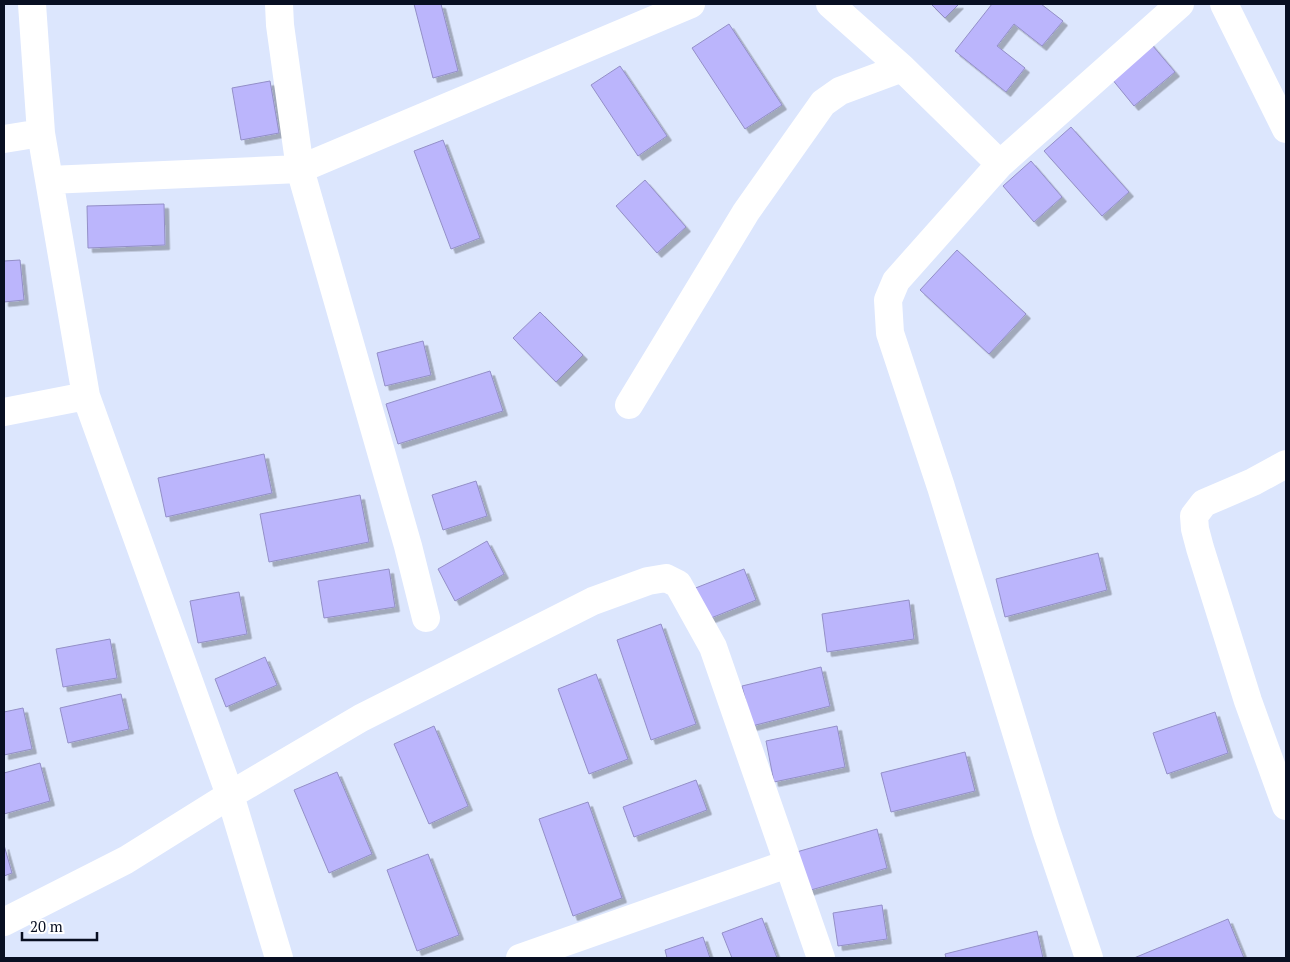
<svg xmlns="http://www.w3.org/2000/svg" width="1290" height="962" font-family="'PT Serif',serif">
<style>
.building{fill:#bbb5fc;stroke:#938fc7;filter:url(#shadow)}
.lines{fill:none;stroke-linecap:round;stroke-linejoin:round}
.minor{stroke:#fff;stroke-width:28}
</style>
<defs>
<filter id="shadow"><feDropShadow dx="4.5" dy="4.5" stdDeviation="0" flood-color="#0004"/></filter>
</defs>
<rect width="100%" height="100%" fill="#dce6fd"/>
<path class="building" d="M 414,4 L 441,4 L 458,71 L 433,78 Z
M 931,4 L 959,4 L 945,18 Z
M 992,4 L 1041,4 L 1063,21 L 1042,46 L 1014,24 L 997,46 L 1025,68 L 1006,92 L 955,51 Z
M 729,24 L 782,105 L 745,129 L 692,48 Z
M 1147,39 L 1175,72 L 1134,106 L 1107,73 Z
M 620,66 L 667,136 L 638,156 L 591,85 Z
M 270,81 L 279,133 L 241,140 L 232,88 Z
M 1071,127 L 1129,192 L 1102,216 L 1044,151 Z
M 443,140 L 480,238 L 451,249 L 414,151 Z
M 1031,161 L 1062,197 L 1034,222 L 1003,186 Z
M 645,180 L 686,227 L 657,253 L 616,206 Z
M 164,204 L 165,245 L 88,248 L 87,206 Z
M 957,250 L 1026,314 L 989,354 L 920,290 Z
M 20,260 L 24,300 L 4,302 L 4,261 Z
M 540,312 L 583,355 L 556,382 L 513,338 Z
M 423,341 L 431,375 L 385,386 L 377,353 Z
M 490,371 L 503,411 L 398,444 L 386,404 Z
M 264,454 L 272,493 L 166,517 L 158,478 Z
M 476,481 L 487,516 L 443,530 L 432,495 Z
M 360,495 L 369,542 L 269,562 L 260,514 Z
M 487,541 L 504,574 L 455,601 L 438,569 Z
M 1098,553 L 1107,590 L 1005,617 L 996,579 Z
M 389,569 L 395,607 L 324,618 L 318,581 Z
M 744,569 L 756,600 L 706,620 L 693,589 Z
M 239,592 L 247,634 L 198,643 L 190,601 Z
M 909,600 L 914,639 L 827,652 L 822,614 Z
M 661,624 L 696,724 L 651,740 L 617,640 Z
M 110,639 L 117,678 L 63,687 L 56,649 Z
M 265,657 L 277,685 L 226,707 L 215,679 Z
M 821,667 L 830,706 L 752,726 L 742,686 Z
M 596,674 L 628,759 L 589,774 L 558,689 Z
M 121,694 L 129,729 L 68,743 L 60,708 Z
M 23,708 L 32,749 L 4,755 L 4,712 Z
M 1215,712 L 1228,753 L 1167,774 L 1153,733 Z
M 434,726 L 468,806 L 429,824 L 394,744 Z
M 837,726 L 845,767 L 774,782 L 766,741 Z
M 965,752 L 975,791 L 891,812 L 881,773 Z
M 40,763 L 50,801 L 4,814 L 4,773 Z
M 337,772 L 372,854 L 329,873 L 294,790 Z
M 696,780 L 707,810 L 634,837 L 623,807 Z
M 588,802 L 622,898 L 573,916 L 539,819 Z
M 877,829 L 887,868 L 804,892 L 793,853 Z
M 4,845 L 12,873 L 4,876 Z
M 428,854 L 459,935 L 417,951 L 387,870 Z
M 882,905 L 887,939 L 838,946 L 833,913 Z
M 762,918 L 777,958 L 732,958 L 722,933 Z
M 1228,919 L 1244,958 L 1134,958 Z
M 1037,931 L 1043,958 L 946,958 L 945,954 Z
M 703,937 L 710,958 L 667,958 L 665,950 Z"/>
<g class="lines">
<path class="minor" d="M 32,4 L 41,133 L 86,396 L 230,795 L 279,958
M 279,4 L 280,25 L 300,169 L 408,546 L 426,618
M 830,4 L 902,68 L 1000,164
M 1224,4 L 1286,129
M 4,139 L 41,133
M 49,180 L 300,169 L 691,4
M 629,405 L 746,212 L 823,103 L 840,91 L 902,68
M 4,412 L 86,396
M 1286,464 L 1253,482 L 1204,503 L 1194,516 L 1195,529 L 1200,548 L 1248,701 L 1286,806
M 4,922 L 126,860 L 230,795 L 361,718 L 593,601 L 648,581 L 666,578 L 678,584 L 713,647 L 821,958
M 520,958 L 787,864
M 1089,958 L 1046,830 L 941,487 L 890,333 L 888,300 L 896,281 L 1000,164 L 1180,4"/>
</g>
<rect width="1290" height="962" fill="none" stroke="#080f22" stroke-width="10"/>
<path d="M22 932v8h75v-8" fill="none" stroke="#080f22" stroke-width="2.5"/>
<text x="30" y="932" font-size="15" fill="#080f22" stroke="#ffffff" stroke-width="4" paint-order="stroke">20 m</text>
</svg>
